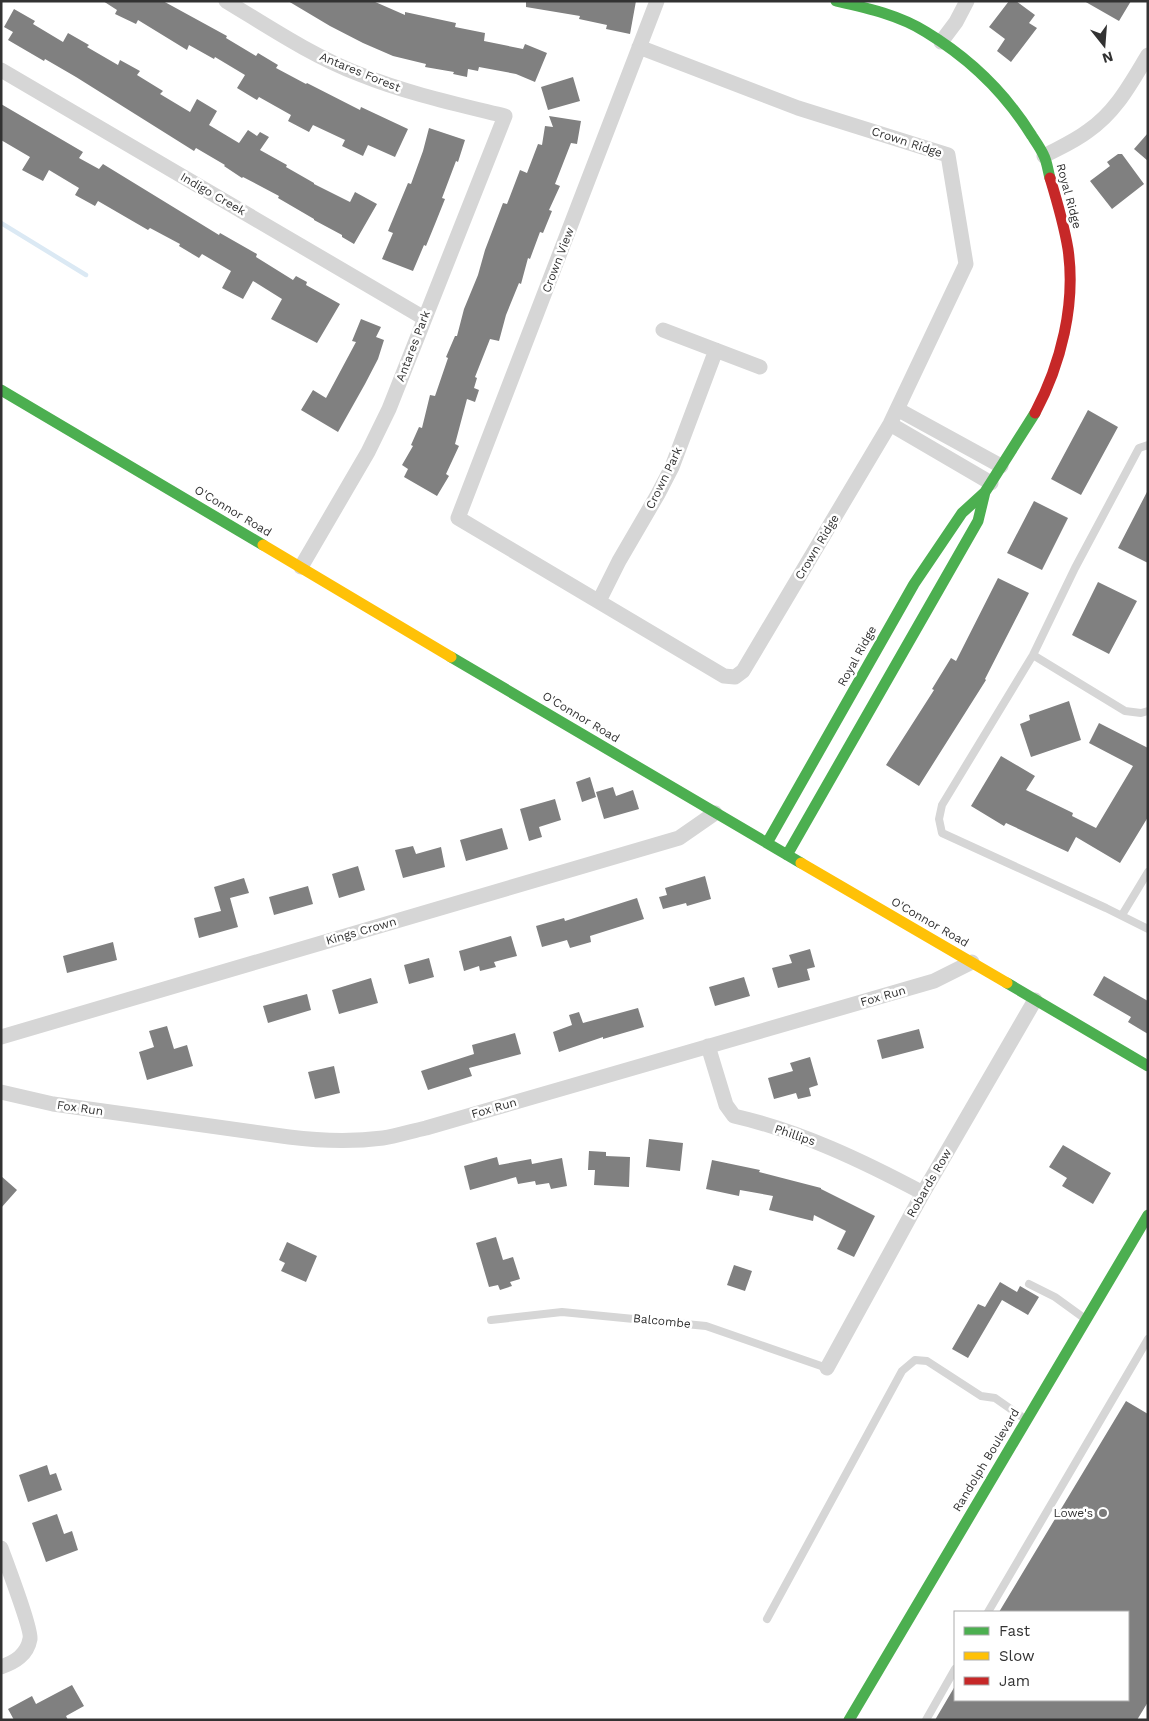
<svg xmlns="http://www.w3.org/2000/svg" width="1149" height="1721" font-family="'Work Sans',sans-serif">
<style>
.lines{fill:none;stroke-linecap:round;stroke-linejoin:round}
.stream{stroke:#dbe9f4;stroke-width:4.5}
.building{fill:#808080}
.lane{stroke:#d6d6d6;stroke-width:8}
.street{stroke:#d6d6d6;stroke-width:15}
.fast{stroke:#4caf50;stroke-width:11}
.slow{stroke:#ffc107;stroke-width:11}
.jam{stroke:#c62828;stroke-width:11}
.poi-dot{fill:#7a7a7a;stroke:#fff;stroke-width:2}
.labels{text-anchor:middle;stroke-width:5;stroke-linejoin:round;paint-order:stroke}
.street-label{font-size:12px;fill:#323232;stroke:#fff}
.poi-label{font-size:12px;fill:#323232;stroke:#fff;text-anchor:end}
</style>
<rect width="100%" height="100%" fill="#fff"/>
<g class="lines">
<path class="stream" d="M 1,223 L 86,275"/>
</g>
<path class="building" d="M 103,1 L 163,1 L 227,36 L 226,38 L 256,56 L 258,53 L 278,65 L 276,68 L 306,84 L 307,83 L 360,110 L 361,107 L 408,129 L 395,157 L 368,145 L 363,156 L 342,146 L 345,140 L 313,125 L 309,132 L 288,121 L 291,115 L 259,97 L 257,100 L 237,88 L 245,75 L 215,57 L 214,59 L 189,45 L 187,50 L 138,20 L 136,24 L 115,14 L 117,10 Z
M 288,1 L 373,1 L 405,15 L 405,12 L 456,23 L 455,27 L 485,33 L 484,41 L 523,49 L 525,44 L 547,53 L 535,82 L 516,74 L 479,67 L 478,71 L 468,69 L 467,77 L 453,74 L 454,72 L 425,67 L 426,64 L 393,56 L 363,43 L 330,26 Z
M 526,1 L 636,1 L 630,34 L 606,29 L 607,25 L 579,19 L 580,16 L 526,7 Z
M 1009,1 L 1016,1 L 1035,15 L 1029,23 L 1037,28 L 1011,62 L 997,51 L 1005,39 L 989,27 Z
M 1084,1 L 1131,1 L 1119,21 Z
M 14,9 L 35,21 L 33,24 L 63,42 L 68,33 L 89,45 L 87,47 L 118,65 L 120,60 L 140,71 L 137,75 L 163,91 L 160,94 L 190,112 L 197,99 L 217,111 L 209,125 L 239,143 L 248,130 L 257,136 L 260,132 L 269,137 L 260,150 L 287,165 L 286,167 L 314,183 L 314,184 L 350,202 L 355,192 L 377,204 L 354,244 L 342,237 L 342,235 L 314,220 L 314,219 L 278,198 L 279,196 L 243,177 L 242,178 L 224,166 L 225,165 L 196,148 L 194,151 L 76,77 L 45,59 L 44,61 L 8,40 L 13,32 L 4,27 Z
M 573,77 L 580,101 L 548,110 L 541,87 Z
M 1,104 L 83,152 L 79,158 L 99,169 L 103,164 L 219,235 L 220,233 L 257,254 L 256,257 L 293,280 L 296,276 L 307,282 L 306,285 L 340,304 L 317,343 L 271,319 L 282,299 L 253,281 L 243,299 L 222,288 L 231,271 L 202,254 L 199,258 L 179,246 L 180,244 L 150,228 L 148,230 L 98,201 L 95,206 L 75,195 L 79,188 L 49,170 L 43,181 L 22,170 L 30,157 L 1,140 Z
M 549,116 L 581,121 L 577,144 L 571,143 L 555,184 L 560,186 L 549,210 L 552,211 L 543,233 L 540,232 L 530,259 L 528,258 L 521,284 L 519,283 L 506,315 L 499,341 L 490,339 L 475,377 L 477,378 L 474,388 L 479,390 L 475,402 L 467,399 L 455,444 L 459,446 L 446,474 L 449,476 L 437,496 L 404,477 L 408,469 L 402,465 L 413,446 L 411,445 L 419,427 L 422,428 L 430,395 L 435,396 L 448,358 L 446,357 L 455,336 L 457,336 L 464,309 L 478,275 L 485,250 L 503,203 L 507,204 L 520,170 L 527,173 L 538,144 L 542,145 L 545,126 L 553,127 Z
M 429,128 L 465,140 L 458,162 L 456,161 L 442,198 L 445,199 L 435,224 L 426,246 L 424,245 L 413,271 L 382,259 L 393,233 L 388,231 L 408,183 L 411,184 L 423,151 Z
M 1148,133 L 1148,161 L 1134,149 Z
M 1118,154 L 1122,154 L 1144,184 L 1112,209 L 1090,181 L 1110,166 L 1107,162 Z
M 361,319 L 381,327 L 376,337 L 384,340 L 378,359 L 365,384 L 338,432 L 301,410 L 313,390 L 326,398 L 356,342 L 352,341 Z
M 1088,410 L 1118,427 L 1081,495 L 1051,479 Z
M 1148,490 L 1148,563 L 1118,548 Z
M 1034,501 L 1068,518 L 1042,570 L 1007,553 Z
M 998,578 L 1029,593 L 985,679 L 986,680 L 919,786 L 886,765 L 934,690 L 932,689 L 951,658 L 956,661 Z
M 1098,582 L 1137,601 L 1109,654 L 1072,635 Z
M 1069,701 L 1081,740 L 1031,757 L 1020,724 L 1030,720 L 1029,715 Z
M 1099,723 L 1148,748 L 1148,817 L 1120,863 L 1076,837 L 1068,852 L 1006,823 L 1004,826 L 971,806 L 1001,756 L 1035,776 L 1026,790 L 1073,813 L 1072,816 L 1096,828 L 1133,766 L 1089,743 Z
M 590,777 L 596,797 L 582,802 L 576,782 Z
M 613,787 L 616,796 L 633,790 L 639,809 L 604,819 L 596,792 Z
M 555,799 L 561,820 L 539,827 L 542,837 L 529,841 L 520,809 Z
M 502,828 L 508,849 L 466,861 L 460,840 Z
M 413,846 L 416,854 L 441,847 L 445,867 L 403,878 L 395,850 Z
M 358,866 L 365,890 L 339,898 L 332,874 Z
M 705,876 L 711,899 L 687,906 L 686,903 L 663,909 L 659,897 L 667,895 L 665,888 Z
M 244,878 L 249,893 L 230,898 L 238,927 L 199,938 L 194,918 L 221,911 L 214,887 Z
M 308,886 L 313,904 L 274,915 L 269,897 Z
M 637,898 L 644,919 L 590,936 L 591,942 L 570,948 L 567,940 L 542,947 L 536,926 L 564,918 L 565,921 Z
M 511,936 L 517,956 L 494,962 L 496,967 L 480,971 L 479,966 L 464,971 L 459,951 Z
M 113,942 L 117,960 L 67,973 L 63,956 Z
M 810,949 L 815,967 L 807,969 L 810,980 L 778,988 L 772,968 L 792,963 L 789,955 Z
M 429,958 L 434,977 L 409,984 L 404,965 Z
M 1104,976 L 1148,1001 L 1148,1034 L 1128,1022 L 1131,1017 L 1093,995 Z
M 744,977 L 750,996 L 715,1006 L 709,987 Z
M 371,978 L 378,1003 L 339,1014 L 332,990 Z
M 307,994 L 311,1010 L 268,1023 L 263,1006 Z
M 638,1008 L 644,1027 L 603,1039 L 603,1037 L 559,1052 L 553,1032 L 572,1025 L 569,1015 L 579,1012 L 583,1023 Z
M 167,1026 L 174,1049 L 187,1045 L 193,1066 L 147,1080 L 139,1052 L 154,1047 L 149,1031 Z
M 919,1029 L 924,1048 L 882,1059 L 877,1040 Z
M 515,1033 L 521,1054 L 469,1068 L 472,1076 L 428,1090 L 421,1071 L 474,1054 L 472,1045 Z
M 810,1057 L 818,1085 L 809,1088 L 811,1096 L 798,1099 L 796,1093 L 774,1099 L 768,1078 L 793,1071 L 790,1063 Z
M 334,1066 L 340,1093 L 315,1099 L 308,1072 Z
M 649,1139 L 683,1143 L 680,1171 L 646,1167 Z
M 1063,1145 L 1111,1173 L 1093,1204 L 1062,1186 L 1067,1178 L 1049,1167 Z
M 589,1151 L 606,1152 L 606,1156 L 630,1157 L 629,1187 L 594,1185 L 595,1170 L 588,1170 Z
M 497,1157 L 499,1165 L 531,1159 L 532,1164 L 562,1158 L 567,1186 L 551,1189 L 549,1183 L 536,1185 L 535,1181 L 518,1184 L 516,1177 L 470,1190 L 464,1166 Z
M 712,1160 L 760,1170 L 759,1172 L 821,1188 L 821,1189 L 875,1216 L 854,1257 L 837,1249 L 846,1231 L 814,1215 L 813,1221 L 769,1210 L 773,1196 L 740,1190 L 739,1196 L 706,1189 Z
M 1,1176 L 17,1190 L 1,1208 Z
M 496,1237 L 503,1260 L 513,1257 L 520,1279 L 510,1282 L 512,1286 L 500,1290 L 498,1285 L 489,1287 L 476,1243 Z
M 287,1242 L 317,1256 L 306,1282 L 281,1271 L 285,1263 L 279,1260 Z
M 734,1265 L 752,1271 L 745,1291 L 727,1285 Z
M 1000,1282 L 1017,1292 L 1020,1286 L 1039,1297 L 1028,1315 L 1002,1300 L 968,1358 L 952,1349 L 978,1304 L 985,1307 Z
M 1126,1401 L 1148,1414 L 1148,1702 L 1137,1720 L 935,1720 L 955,1686 L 955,1700 L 1128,1700 L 1128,1612 L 999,1612 Z
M 47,1465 L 50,1475 L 56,1473 L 62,1490 L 28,1502 L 19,1475 Z
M 57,1514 L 64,1534 L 72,1531 L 78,1550 L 46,1562 L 32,1523 Z
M 72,1685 L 84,1706 L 66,1716 L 68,1720 L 14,1720 L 8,1709 L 32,1696 L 36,1704 Z"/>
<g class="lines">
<path class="lane" d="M 1148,445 L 1139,448 L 1075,568 L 1033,655 L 942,805 L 939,819 L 942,833 L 1106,908 L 1148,929
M 1033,655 L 1125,711 L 1141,713 L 1148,711
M 1122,915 L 1148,872
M 1029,1284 L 1055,1297 L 1084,1318
M 491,1320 L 562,1312 L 706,1326 L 827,1368
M 988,1612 L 1148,1339
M 767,1619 L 902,1371 L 915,1360 L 927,1361 L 981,1396 L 995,1398 L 1025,1419
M 926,1720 L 955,1669"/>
<path class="street" d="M 226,1 C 269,27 312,56 359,74 C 406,93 456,104 505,116 L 389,409 L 368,452 L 301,567
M 941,42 L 956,22 L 967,1
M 639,47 L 798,108 L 948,155 L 966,264 L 890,424 L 743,671 L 735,677 L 724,676 L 458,518 L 657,1
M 1,70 L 424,318
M 1044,156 C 1059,148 1075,141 1088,131 C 1116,112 1131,83 1148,55
M 663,330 L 760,367
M 897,409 L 1001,466
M 890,424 L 991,483
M 599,601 L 619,561 L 658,494 L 672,467 L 716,350
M 1,1037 L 679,838 L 715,813
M 708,1046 L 726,1105 L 734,1116 C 800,1131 863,1161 923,1193
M 1,1092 L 53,1104 L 289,1137 C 321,1141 352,1142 383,1138 C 397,1136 412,1131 426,1128 L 934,981 L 972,962
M 827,1368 L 923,1193 L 1035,1000
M 1,1548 C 6,1562 32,1630 30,1639 C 27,1655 15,1662 1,1667"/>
<path class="fast" d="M 836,1 C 867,8 899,15 926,32 C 969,58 1006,94 1032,136 C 1036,142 1041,149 1044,156 C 1047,162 1048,171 1050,178
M 1,390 L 263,545
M 451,657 L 801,863
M 767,843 L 914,584 L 962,513 L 985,492 L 1035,413
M 787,855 L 978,521 L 985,492
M 1007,983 L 1148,1066
M 849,1720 L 1148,1215"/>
<path class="slow" d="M 263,545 L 451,657
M 801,863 L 1007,983"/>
<path class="jam" d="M 1035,413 C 1061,364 1076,304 1068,249 C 1064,225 1057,201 1050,178"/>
</g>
<circle class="poi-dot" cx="1103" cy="1513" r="5"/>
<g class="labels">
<g class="street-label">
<text transform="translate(360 72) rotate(22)" y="4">Antares Forest</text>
<text transform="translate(907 142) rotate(18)" y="4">Crown Ridge</text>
<text transform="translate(213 194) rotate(30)" y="4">Indigo Creek</text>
<text transform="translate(1069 196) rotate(75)" y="4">Royal Ridge</text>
<text transform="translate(558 260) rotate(-69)" y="4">Crown View</text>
<text transform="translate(413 346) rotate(-69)" y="4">Antares Park</text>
<text transform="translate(664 478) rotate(-64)" y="4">Crown Park</text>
<text transform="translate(233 511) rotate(31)" y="4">O'Connor Road</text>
<text transform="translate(817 547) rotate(-59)" y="4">Crown Ridge</text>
<text transform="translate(857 656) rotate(-61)" y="4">Royal Ridge</text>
<text transform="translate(581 717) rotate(31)" y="4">O'Connor Road</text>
<text transform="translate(930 922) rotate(30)" y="4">O'Connor Road</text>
<text transform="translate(361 931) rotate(-16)" y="4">Kings Crown</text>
<text transform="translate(883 996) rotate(-16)" y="4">Fox Run</text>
<text transform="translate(80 1108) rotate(8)" y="4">Fox Run</text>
<text transform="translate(494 1108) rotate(-16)" y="4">Fox Run</text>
<text transform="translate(795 1135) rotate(19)" y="4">Phillips</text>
<text transform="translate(929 1183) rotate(-60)" y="4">Robards Row</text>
<text transform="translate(662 1321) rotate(6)" y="4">Balcombe</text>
<text transform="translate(986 1460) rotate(-59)" y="4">Randolph Boulevard</text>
</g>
<g class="poi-label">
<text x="1093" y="1517">Lowe's</text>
</g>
</g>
<rect width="1149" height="1721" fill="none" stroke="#323232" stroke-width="5"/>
<rect x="954" y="1611" width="175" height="90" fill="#ffffff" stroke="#adadad"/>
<rect x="964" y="1627" width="25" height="8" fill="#4caf50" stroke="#adadad"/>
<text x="999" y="1636" font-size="15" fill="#323232">Fast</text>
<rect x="964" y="1652" width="25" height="8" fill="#ffc107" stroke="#adadad"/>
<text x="999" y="1661" font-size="15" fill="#323232">Slow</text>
<rect x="964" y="1677" width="25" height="8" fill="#c62828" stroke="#adadad"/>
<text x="999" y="1686" font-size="15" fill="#323232">Jam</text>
<g transform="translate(1104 45) rotate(163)" stroke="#ffffff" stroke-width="4" paint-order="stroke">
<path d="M0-4L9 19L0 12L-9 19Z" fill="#323232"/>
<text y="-8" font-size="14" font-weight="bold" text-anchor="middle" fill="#323232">N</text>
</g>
</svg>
